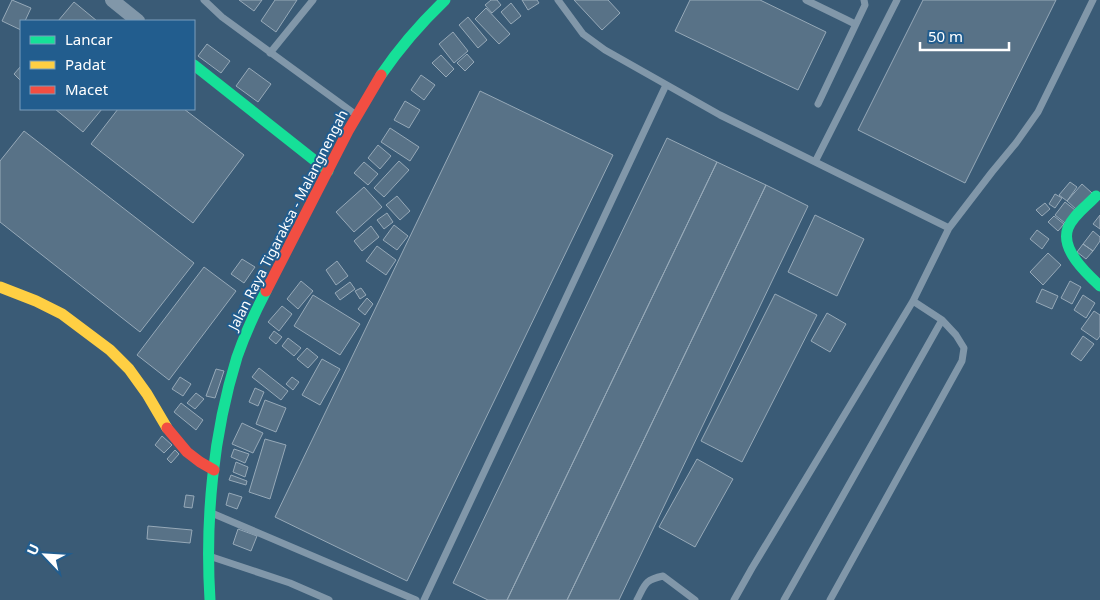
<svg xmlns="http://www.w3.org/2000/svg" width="1100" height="600" font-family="'Noto Sans',sans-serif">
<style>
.building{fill:#587287;stroke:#96a9b8}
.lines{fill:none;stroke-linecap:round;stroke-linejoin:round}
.lane{stroke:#8197a9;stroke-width:7}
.street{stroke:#8197a9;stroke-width:14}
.fast{stroke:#16e098;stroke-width:11}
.slow{stroke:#ffcf43;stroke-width:11}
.jam{stroke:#f24e42;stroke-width:11}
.labels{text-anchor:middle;stroke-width:4;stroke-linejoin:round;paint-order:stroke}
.street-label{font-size:14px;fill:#fff;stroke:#225d8e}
</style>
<rect width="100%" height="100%" fill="#3a5b76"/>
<path class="building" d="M 12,0 L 31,8 L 25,21 L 21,21 L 21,30 L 2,21 Z
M 239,0 L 262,0 L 254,11 Z
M 275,0 L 297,0 L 276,32 L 261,21 Z
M 491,0 L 497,0 L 501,5 L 492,13 L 485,5 Z
M 522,0 L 537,0 L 539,3 L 528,10 Z
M 574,0 L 608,0 L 620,13 L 602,30 Z
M 690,0 L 760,0 L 826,32 L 798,90 L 675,31 Z
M 923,0 L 1056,0 L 965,183 L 858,130 Z
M 74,2 L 97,21 L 58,21 Z
M 511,3 L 521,16 L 511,24 L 501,12 Z
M 486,8 L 510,34 L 499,44 L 475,19 Z
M 468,17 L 487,40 L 478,48 L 459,25 Z
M 453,32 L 468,51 L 454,63 L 439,44 Z
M 207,44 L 230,61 L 221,73 L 198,56 Z
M 467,54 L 474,62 L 465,71 L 457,63 Z
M 441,55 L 454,69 L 446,77 L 432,63 Z
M 21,66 L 21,81 L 14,74 Z
M 249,68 L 271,84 L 258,102 L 236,86 Z
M 421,75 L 435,85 L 424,100 L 411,90 Z
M 480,91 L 613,155 L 407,581 L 275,517 Z
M 405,101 L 420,110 L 409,128 L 394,120 Z
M 55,109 L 102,109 L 83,132 Z
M 118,109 L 184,109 L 244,155 L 193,223 L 91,144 Z
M 390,128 L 419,147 L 410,161 L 381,142 Z
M 24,131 L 194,263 L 140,332 L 0,222 L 0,161 Z
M 667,138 L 717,162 L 507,600 L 488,600 L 453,583 Z
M 378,145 L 391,156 L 380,169 L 368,158 Z
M 399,161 L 409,170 L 384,197 L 374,188 Z
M 364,162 L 378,174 L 368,185 L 354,173 Z
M 717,162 L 766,185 L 567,600 L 507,600 Z
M 1070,182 L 1077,187 L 1067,201 L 1059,195 Z
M 1082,184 L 1092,193 L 1077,210 L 1067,201 Z
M 766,185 L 808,206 L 619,600 L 567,600 Z
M 364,187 L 382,207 L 354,232 L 336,212 Z
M 1055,194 L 1062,198 L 1055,208 L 1049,204 Z
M 397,196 L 410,211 L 400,220 L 386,205 Z
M 1065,202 L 1075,210 L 1065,223 L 1055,215 Z
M 1045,203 L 1050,209 L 1042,216 L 1036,210 Z
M 387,213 L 393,222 L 384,229 L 377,220 Z
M 815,215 L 864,239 L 837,296 L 788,272 Z
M 1100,215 L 1100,229 L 1093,224 Z
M 1054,216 L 1064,224 L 1058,231 L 1048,222 Z
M 394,225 L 408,236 L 397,250 L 383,240 Z
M 371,226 L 379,237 L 362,251 L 354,241 Z
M 1037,230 L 1049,239 L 1042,249 L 1030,239 Z
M 1093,231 L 1100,237 L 1100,241 L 1093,251 L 1083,244 Z
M 1083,244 L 1093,251 L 1086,259 L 1077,252 Z
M 377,246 L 396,260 L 386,275 L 366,261 Z
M 1048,253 L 1061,265 L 1043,285 L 1030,272 Z
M 242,259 L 255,267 L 244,283 L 231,274 Z
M 337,261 L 348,276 L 336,285 L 326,270 Z
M 204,267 L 236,291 L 169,380 L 137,355 Z
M 301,281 L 313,291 L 298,309 L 287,299 Z
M 1070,281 L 1081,287 L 1072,304 L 1061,298 Z
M 350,282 L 355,289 L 340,300 L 335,293 Z
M 361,288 L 366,295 L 360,299 L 355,291 Z
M 1042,289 L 1058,296 L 1052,309 L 1036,302 Z
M 775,294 L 817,315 L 742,462 L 701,441 Z
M 313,295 L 360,324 L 340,355 L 294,326 Z
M 1083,295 L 1095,303 L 1086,318 L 1074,310 Z
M 367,298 L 373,304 L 365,315 L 358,309 Z
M 282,306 L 292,314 L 279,331 L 268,322 Z
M 1094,311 L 1100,315 L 1100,336 L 1097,340 L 1081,329 Z
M 827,313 L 846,324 L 830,352 L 811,341 Z
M 274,331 L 282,337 L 276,344 L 269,338 Z
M 1083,336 L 1094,344 L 1081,361 L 1071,354 Z
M 288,338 L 301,348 L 294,356 L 282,346 Z
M 307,348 L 318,357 L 308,368 L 297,359 Z
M 322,359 L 340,369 L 320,405 L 302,395 Z
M 259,368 L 288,391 L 281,400 L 252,377 Z
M 216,369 L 224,371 L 215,398 L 206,396 Z
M 180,377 L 191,384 L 183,396 L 172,389 Z
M 292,377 L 299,382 L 293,390 L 286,384 Z
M 255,388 L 264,392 L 258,406 L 249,402 Z
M 196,393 L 204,399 L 195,409 L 187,403 Z
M 265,400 L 286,408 L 276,432 L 256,424 Z
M 181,403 L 203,420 L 196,430 L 174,412 Z
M 242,423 L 263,433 L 253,453 L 232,444 Z
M 162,436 L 172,445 L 164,453 L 155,445 Z
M 265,439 L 286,445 L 270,499 L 249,492 Z
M 234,449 L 249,454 L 245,463 L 231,457 Z
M 175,450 L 179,454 L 171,463 L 167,459 Z
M 697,459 L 733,479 L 695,547 L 659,527 Z
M 236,462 L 248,467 L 245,477 L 233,472 Z
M 231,475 L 247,481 L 246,485 L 229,480 Z
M 229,493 L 242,497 L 237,509 L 226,505 Z
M 186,495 L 194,496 L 192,508 L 184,507 Z
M 148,526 L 192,530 L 190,543 L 147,539 Z
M 238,529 L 257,536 L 251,551 L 233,544 Z"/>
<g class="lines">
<path class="lane" d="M 204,0 L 222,17 L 355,114
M 558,0 L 583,34 L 605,50 L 720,115 L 949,228 L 913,301 L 752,568 L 734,600
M 806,0 L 845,19 L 855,24
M 270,53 L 313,0
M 818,104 L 865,5 L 864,0
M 815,162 L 897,0
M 949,228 L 992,172 L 1016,143 L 1038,112 L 1093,0
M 214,514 L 416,600
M 212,557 L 290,583 L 329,600
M 424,600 L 666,85
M 637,600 C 645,585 644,580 663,576 L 695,600
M 784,600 L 942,320
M 830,600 L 962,361 L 964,348 L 956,335 L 942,320 L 913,301"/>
<path class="street" d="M 112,0 L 138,21"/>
<path class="fast" d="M 194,65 L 328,171
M 381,75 C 400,47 421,23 445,0
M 1096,196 C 1087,206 1073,215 1068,228 C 1060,249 1086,273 1100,286
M 210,600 C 205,520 213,434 237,357 C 245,334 255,312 266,291"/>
<path class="slow" d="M 0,287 L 36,301 L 62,314 L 110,350 L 129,369 L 147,394 L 167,428"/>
<path class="jam" d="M 266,291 L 348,131 L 381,75
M 167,428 L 187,452 L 200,462 L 214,470"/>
</g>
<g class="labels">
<g class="street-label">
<text transform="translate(288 220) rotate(-63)" y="5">Jalan Raya Tigaraksa - Malangnengah</text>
</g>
</g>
<rect x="20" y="20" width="175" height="90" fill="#225d8e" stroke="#7a9ebb"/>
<rect x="30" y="36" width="25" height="8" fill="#16e098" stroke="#7a9ebb"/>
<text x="65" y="45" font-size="15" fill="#ffffff">Lancar</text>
<rect x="30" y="61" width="25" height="8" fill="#ffcf43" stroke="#7a9ebb"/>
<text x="65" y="70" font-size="15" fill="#ffffff">Padat</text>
<rect x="30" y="86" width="25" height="8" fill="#f24e42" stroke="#7a9ebb"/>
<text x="65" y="95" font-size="15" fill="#ffffff">Macet</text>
<g transform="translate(45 555) rotate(295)" stroke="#225d8e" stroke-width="4" paint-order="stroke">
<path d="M0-4L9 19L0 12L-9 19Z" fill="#ffffff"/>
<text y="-8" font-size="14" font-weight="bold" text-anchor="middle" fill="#ffffff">U</text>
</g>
<path d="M920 42v8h89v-8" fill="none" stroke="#ffffff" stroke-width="2.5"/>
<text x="928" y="42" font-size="15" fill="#ffffff" stroke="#225d8e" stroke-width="4" paint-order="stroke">50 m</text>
</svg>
